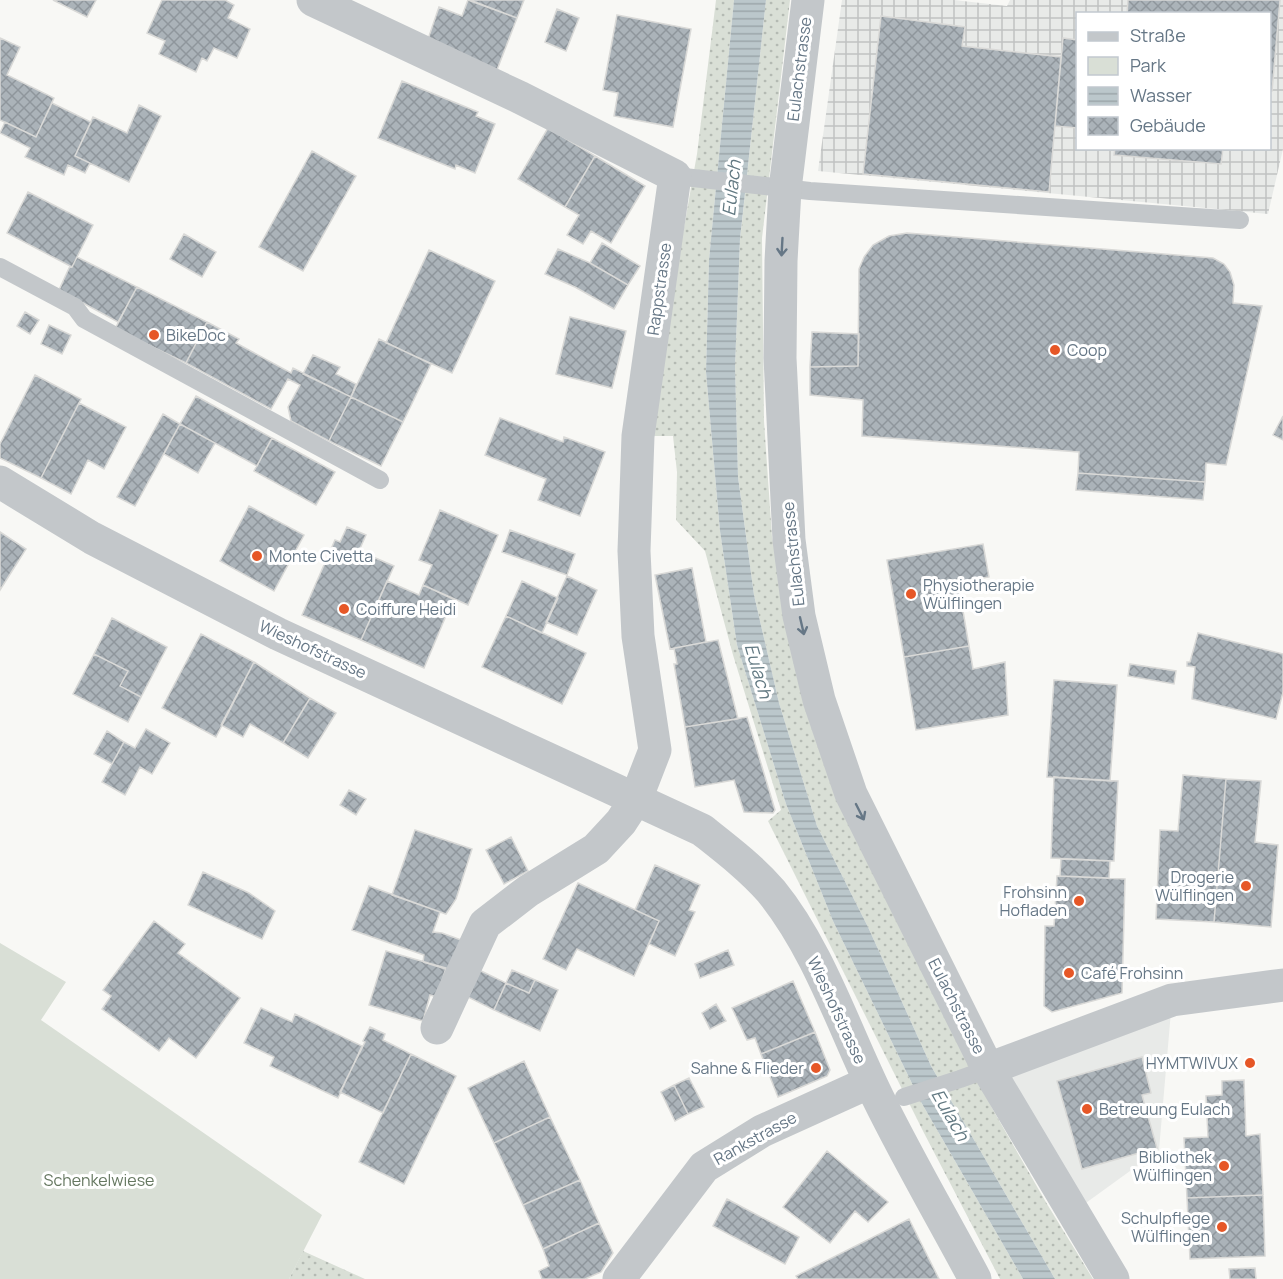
<svg xmlns="http://www.w3.org/2000/svg" width="1283" height="1279" font-family="Manrope,sans-serif">
<style>
.built{fill:#e8eae8}
.industrial{fill:url(#industrial-grid);fill-rule:evenodd}
.grass{fill:url(#grass-dots)}
.park{fill:#d9dfd6}
.water{fill:url(#water-rules)}
.building{fill:url(#building-cross-hatch);stroke:#d9d9d7;stroke-width:1.5}
.lines{fill:none;stroke-linecap:round;stroke-linejoin:round}
.lane{stroke:#c3c7ca;stroke-width:18}
.street{stroke:#c3c7ca;stroke-width:33}
.oneway{stroke:#667786}
.poi-dot{fill:#e65727;stroke:#fff;stroke-width:2}
.labels{text-anchor:middle;stroke-width:6;stroke-linejoin:round;paint-order:stroke}
.street-label{font-size:16px;fill:#667786;stroke:#fff}
.poi-label{font-size:16px;fill:#667786;stroke:#fff;text-anchor:start}
.park-label{font-size:16px;fill:#667861;stroke:#fff}
.water-label{font-size:18px;font-style:italic;fill:#627982;stroke:#fff}
</style>
<defs>
<pattern id="industrial-grid" width="8" height="8" patternUnits="userSpaceOnUse" patternTransform="scale(1.5)"><rect width="8" height="8" fill="#e8eae8"/><path d="M0 4h8M4 0v8" fill="none" stroke="#c0c2c2"/></pattern>
<pattern id="grass-dots" width="8" height="8" patternUnits="userSpaceOnUse" patternTransform="scale(1.5)"><rect width="8" height="8" fill="#d9dfd6"/><path d="M2 2h.1M6 6h.1" fill="none" stroke="#b4bab3" stroke-width="1.8" stroke-linecap="round"/></pattern>
<pattern id="water-rules" width="6" height="5" patternUnits="userSpaceOnUse" patternTransform="scale(1.5)"><rect width="6" height="5" fill="#bbc7cb"/><path d="M0 2.5h6" fill="none" stroke="#9ca6aa"/></pattern>
<pattern id="building-cross-hatch" width="8" height="8" patternUnits="userSpaceOnUse" patternTransform="scale(1.5)"><rect width="8" height="8" fill="#abb3b9"/><path d="M0 0l8 8M0 8l8-8" fill="none" stroke="#8f969c"/></pattern>
</defs>
<rect width="100%" height="100%" fill="#f8f8f5"/>
<path class="built" d="M 1172,1000 L 1159,1150 L 1072,1213 L 988,1069 Z"/>
<path class="industrial" d="M 842,0 L 954,0 L 1007,6 L 1010,0 L 1283,0 L 1283,149 L 1268,214 L 818,171 ZM 1078,14 L 1270,14 L 1270,148 L 1078,148 Z"/>
<path class="grass" d="M 716,0 L 734,0 L 709,260 L 706,372 L 720,531 L 737,645 L 786,804 L 833,921 L 921,1102 L 1023,1279 L 1000,1279 L 924,1133 L 768,821 L 781,810 L 733,655 L 705,551 L 676,520 L 677,472 L 673,436 L 647,436 L 697,154 Z
M 766,0 L 790,0 L 762,238 L 764,421 L 772,537 L 815,731 L 992,1108 L 1047,1204 L 1093,1279 L 1055,1279 L 931,1066 L 868,927 L 817,826 L 779,703 L 754,595 L 738,477 L 735,367 L 740,240 Z
M 303,1251 L 365,1279 L 289,1279 Z"/>
<path class="park" d="M 0,943 L 66,982 L 41,1020 L 322,1215 L 289,1279 L 0,1279 Z"/>
<path class="water" d="M 734,0 L 766,0 L 740,239 L 735,367 L 738,477 L 754,595 L 779,703 L 817,826 L 868,927 L 931,1066 L 1055,1279 L 1023,1279 L 921,1102 L 833,921 L 786,804 L 737,645 L 720,531 L 706,372 L 709,260 Z"/>
<path class="building" d="M 53,0 L 96,0 L 87,17 Z
M 162,0 L 225,0 L 234,5 L 228,18 L 250,29 L 237,58 L 214,48 L 207,61 L 202,58 L 196,72 L 159,54 L 165,41 L 147,33 Z
M 468,0 L 517,18 L 495,75 L 426,45 L 439,7 L 462,16 Z
M 470,0 L 524,0 L 517,18 Z
M 1128,0 L 1280,0 L 1272,91 L 1270,91 L 1270,14 L 1127,14 Z
M 557,9 L 579,18 L 566,51 L 545,42 Z
M 617,15 L 691,29 L 673,127 L 614,116 L 618,93 L 603,90 Z
M 881,16 L 965,27 L 962,46 L 1061,57 L 1049,192 L 863,174 Z
M 0,38 L 20,47 L 7,75 L 54,98 L 36,137 L 0,120 Z
M 1063,38 L 1078,40 L 1078,128 L 1055,126 Z
M 402,81 L 478,112 L 476,116 L 495,124 L 475,173 L 456,165 L 455,169 L 378,138 Z
M 52,103 L 91,122 L 75,156 L 90,163 L 85,173 L 68,165 L 64,175 L 25,157 L 30,148 L 0,133 L 5,122 L 36,137 Z
M 139,105 L 161,116 L 129,182 L 75,156 L 93,117 L 127,133 Z
M 548,128 L 595,156 L 565,207 L 518,179 Z
M 1115,148 L 1223,148 L 1221,164 L 1114,155 Z
M 312,151 L 356,176 L 303,271 L 259,247 Z
M 595,156 L 645,186 L 611,243 L 591,231 L 583,244 L 567,235 L 579,215 L 565,207 Z
M 28,192 L 93,225 L 72,267 L 7,233 Z
M 907,233 L 1213,258 L 1224,264 L 1230,272 L 1234,285 L 1233,303 L 1262,306 L 1226,465 L 1206,463 L 1205,482 L 1078,473 L 1079,452 L 862,436 L 863,400 L 810,395 L 810,367 L 858,366 L 859,269 L 864,257 L 873,245 L 889,236 Z
M 184,234 L 216,252 L 202,277 L 170,259 Z
M 602,243 L 640,266 L 628,285 L 590,263 Z
M 558,249 L 590,263 L 628,285 L 614,309 L 575,287 L 545,274 Z
M 429,250 L 495,281 L 452,373 L 386,343 Z
M 77,257 L 137,287 L 118,322 L 59,290 L 70,266 L 72,267 Z
M 137,287 L 207,322 L 186,363 L 115,329 Z
M 25,312 L 39,320 L 30,334 L 17,326 Z
M 570,317 L 626,331 L 612,388 L 556,374 Z
M 207,322 L 239,339 L 236,343 L 291,373 L 293,368 L 351,397 L 329,441 L 291,421 L 288,407 L 300,385 L 288,379 L 271,409 L 186,363 Z
M 49,325 L 71,335 L 62,354 L 41,344 Z
M 812,332 L 859,334 L 858,366 L 810,367 Z
M 379,339 L 431,364 L 403,422 L 351,397 Z
M 313,355 L 340,367 L 336,374 L 356,384 L 351,397 L 303,374 Z
M 35,375 L 81,399 L 41,478 L 0,458 L 0,444 Z
M 196,396 L 272,438 L 257,466 L 180,424 Z
M 351,397 L 403,422 L 381,466 L 329,441 Z
M 79,403 L 126,427 L 104,469 L 88,460 L 71,494 L 41,478 Z
M 163,414 L 180,424 L 135,506 L 117,497 Z
M 1283,416 L 1283,440 L 1273,435 Z
M 500,418 L 563,442 L 564,437 L 605,452 L 580,516 L 538,500 L 546,479 L 485,455 Z
M 180,424 L 215,443 L 198,473 L 164,454 Z
M 272,438 L 335,472 L 316,505 L 254,471 Z
M 1078,473 L 1205,482 L 1203,500 L 1076,490 Z
M 249,506 L 304,535 L 274,591 L 220,561 Z
M 440,510 L 498,535 L 468,605 L 423,585 L 432,565 L 419,560 Z
M 347,527 L 366,535 L 359,551 L 394,566 L 361,640 L 302,615 L 335,540 L 340,542 Z
M 510,530 L 575,554 L 567,575 L 502,552 Z
M 0,532 L 26,549 L 0,590 Z
M 983,544 L 989,577 L 958,582 L 969,646 L 904,657 L 887,560 Z
M 692,568 L 706,642 L 670,649 L 655,575 Z
M 567,576 L 597,590 L 577,635 L 546,622 Z
M 387,581 L 419,595 L 423,585 L 453,599 L 424,668 L 361,640 Z
M 522,581 L 558,598 L 542,633 L 506,616 Z
M 506,616 L 586,653 L 562,704 L 482,667 Z
M 112,618 L 167,647 L 141,697 L 120,686 L 128,671 L 94,654 Z
M 1198,633 L 1283,654 L 1283,692 L 1276,719 L 1192,699 L 1195,667 L 1187,666 L 1187,662 L 1190,662 Z
M 201,634 L 254,662 L 216,737 L 162,708 Z
M 718,640 L 738,719 L 685,727 L 674,664 L 677,664 L 674,648 Z
M 969,646 L 973,669 L 1005,662 L 1008,715 L 916,730 L 904,657 Z
M 94,654 L 128,671 L 120,686 L 141,697 L 128,722 L 73,694 Z
M 254,662 L 310,698 L 283,743 L 250,724 L 243,737 L 221,725 Z
M 1130,664 L 1176,671 L 1174,684 L 1128,676 Z
M 1054,680 L 1117,685 L 1110,781 L 1047,777 Z
M 310,698 L 336,713 L 308,758 L 283,743 Z
M 747,717 L 775,810 L 773,813 L 744,812 L 734,780 L 695,787 L 685,727 Z
M 146,729 L 170,743 L 152,774 L 140,767 L 125,795 L 102,782 L 124,742 L 135,748 Z
M 107,731 L 124,742 L 112,764 L 94,754 Z
M 1183,775 L 1226,779 L 1214,922 L 1156,919 L 1160,830 L 1178,831 Z
M 1054,777 L 1118,781 L 1114,861 L 1051,858 Z
M 1226,779 L 1261,781 L 1255,842 L 1278,845 L 1271,927 L 1214,922 Z
M 349,790 L 366,799 L 356,815 L 340,805 Z
M 415,830 L 472,849 L 456,899 L 446,914 L 392,895 Z
M 511,837 L 528,871 L 504,884 L 486,850 Z
M 1061,859 L 1110,861 L 1109,878 L 1060,876 Z
M 655,865 L 700,885 L 689,910 L 695,912 L 675,956 L 649,944 L 659,921 L 635,910 Z
M 203,872 L 249,893 L 275,911 L 262,939 L 188,905 Z
M 1057,876 L 1125,879 L 1122,993 L 1052,1012 L 1044,1006 L 1045,926 L 1054,926 Z
M 578,883 L 659,921 L 634,976 L 577,949 L 566,970 L 543,959 Z
M 369,886 L 440,912 L 433,932 L 442,933 L 461,940 L 449,970 L 423,962 L 424,955 L 352,930 Z
M 154,921 L 185,944 L 178,953 L 240,998 L 196,1058 L 169,1038 L 159,1051 L 102,1009 L 111,996 L 103,990 Z
M 728,950 L 734,965 L 700,978 L 695,964 Z
M 386,951 L 446,968 L 437,997 L 430,995 L 423,1021 L 369,1005 Z
M 477,969 L 506,983 L 494,1010 L 464,995 Z
M 512,970 L 535,980 L 529,993 L 506,983 Z
M 535,980 L 558,990 L 540,1031 L 494,1010 L 506,983 L 529,993 Z
M 793,981 L 815,1032 L 761,1054 L 755,1038 L 747,1040 L 732,1008 Z
M 716,1004 L 726,1021 L 710,1029 L 702,1013 Z
M 261,1008 L 292,1022 L 295,1014 L 362,1046 L 338,1098 L 270,1066 L 274,1057 L 244,1043 Z
M 370,1027 L 385,1034 L 383,1040 L 411,1054 L 383,1113 L 340,1092 L 365,1042 L 363,1041 Z
M 815,1032 L 830,1070 L 827,1076 L 778,1097 L 761,1054 Z
M 411,1054 L 456,1076 L 404,1184 L 359,1162 Z
M 1142,1057 L 1151,1093 L 1142,1095 L 1157,1148 L 1082,1169 L 1057,1081 Z
M 524,1061 L 550,1117 L 494,1143 L 468,1088 Z
M 689,1078 L 704,1107 L 688,1114 L 674,1085 Z
M 1244,1080 L 1246,1136 L 1260,1134 L 1263,1195 L 1187,1198 L 1184,1138 L 1208,1137 L 1206,1096 L 1222,1095 L 1222,1081 Z
M 674,1085 L 688,1114 L 675,1121 L 661,1092 Z
M 550,1117 L 580,1180 L 523,1205 L 494,1143 Z
M 827,1151 L 888,1202 L 868,1222 L 855,1211 L 830,1243 L 783,1207 Z
M 580,1180 L 599,1223 L 543,1249 L 523,1205 Z
M 1263,1195 L 1265,1256 L 1190,1259 L 1187,1198 Z
M 727,1199 L 799,1237 L 785,1264 L 713,1226 Z
M 909,1219 L 939,1279 L 798,1279 L 796,1276 Z
M 599,1223 L 613,1253 L 601,1272 L 585,1279 L 542,1279 L 539,1271 L 549,1266 L 543,1249 Z
M 1255,1268 L 1256,1279 L 1230,1279 L 1229,1269 Z"/>
<g class="lines">
<path class="lane" d="M 675,176 L 810,191 L 1240,220
M 0,267 L 75,307 L 84,319 L 380,480
M 904,1097 L 960,1079 L 988,1069"/>
<path class="street" d="M 313,0 L 521,98 L 675,176 L 638,436 L 634,551 L 638,636 L 655,750 L 636,799 L 621,822 L 596,849 L 528,891 L 485,924 L 437,1028
M 808,0 L 785,189 L 781,261 L 780,358 L 789,540 L 799,616 L 819,700 L 851,794 L 988,1069 L 1113,1279
M 0,482 L 92,538 L 278,634 L 702,830 C 726,849 751,868 771,891 C 819,950 844,1029 878,1098 C 908,1159 943,1219 975,1279
M 988,1069 L 1172,1000 L 1283,985
M 619,1279 L 704,1167 L 762,1131 L 870,1082"/>
</g>
<defs><path id="oneway-shaft" d="M-6 0H5M1.5-3L5.5 0L1.5 3" fill="none" stroke-width="1.6" stroke-linecap="round" stroke-linejoin="round" transform="scale(1.5)"/></defs>
<g class="oneway">
<use href="#oneway-shaft" transform="translate(782 247) rotate(93)"/>
<use href="#oneway-shaft" transform="translate(802 626) rotate(77)"/>
<use href="#oneway-shaft" transform="translate(860 812) rotate(63)"/>
</g>
<g class="poi-dot">
<circle cx="154" cy="335" r="6"/>
<circle cx="1055" cy="350" r="6"/>
<circle cx="257" cy="556" r="6"/>
<circle cx="911" cy="594" r="6"/>
<circle cx="344" cy="609" r="6"/>
<circle cx="1246" cy="886" r="6"/>
<circle cx="1079" cy="901" r="6"/>
<circle cx="1069" cy="973" r="6"/>
<circle cx="1250" cy="1063" r="6"/>
<circle cx="816" cy="1068" r="6"/>
<circle cx="1087" cy="1109" r="6"/>
<circle cx="1224" cy="1166" r="6"/>
<circle cx="1222" cy="1227" r="6"/>
</g>
<g class="labels">
<g class="street-label">
<text transform="translate(799 69) rotate(-83)" y="6">Eulachstrasse</text>
<text transform="translate(659 289) rotate(-82)" y="6">Rappstrasse</text>
<text transform="translate(793 554) rotate(-96)" y="6">Eulachstrasse</text>
<text transform="translate(313 649) rotate(25)" y="6">Wieshofstrasse</text>
<text transform="translate(957 1006) rotate(63)" y="6">Eulachstrasse</text>
<text transform="translate(837 1010) rotate(65)" y="6">Wieshofstrasse</text>
<text transform="translate(755 1138) rotate(-29)" y="6">Rankstrasse</text>
</g>
<g class="poi-label">
<text x="166" y="341">BikeDoc</text>
<text x="1067" y="356">Coop</text>
<text x="269" y="562">Monte Civetta</text>
<text x="923" y="591">Physiotherapie<tspan x="923" dy="18">Wülflingen</tspan></text>
<text x="356" y="615">Coiffure Heidi</text>
<text x="1234" y="883" text-anchor="end">Drogerie<tspan x="1234" dy="18">Wülflingen</tspan></text>
<text x="1067" y="898" text-anchor="end">Frohsinn<tspan x="1067" dy="18">Hofladen</tspan></text>
<text x="1081" y="979">Café Frohsinn</text>
<text x="1238" y="1069" text-anchor="end">HYMTWIVUX</text>
<text x="804" y="1074" text-anchor="end">Sahne &amp; Flieder</text>
<text x="1099" y="1115">Betreuung Eulach</text>
<text x="1212" y="1163" text-anchor="end">Bibliothek<tspan x="1212" dy="18">Wülflingen</tspan></text>
<text x="1210" y="1224" text-anchor="end">Schulpflege<tspan x="1210" dy="18">Wülflingen</tspan></text>
</g>
<g class="park-label">
<text x="99" y="1186">Schenkelwiese</text>
</g>
<g class="water-label">
<text transform="translate(732 188) rotate(-84)" y="6">Eulach</text>
<text transform="translate(758 671) rotate(74)" y="6">Eulach</text>
<text transform="translate(950 1115) rotate(60)" y="6">Eulach</text>
</g>
</g>
<rect x="1076" y="12" width="195" height="138" fill="#ffffff" stroke="#c2c9cf" stroke-width="1.5"/>
<rect x="1088" y="32" width="30" height="9" fill="#c3c7ca" stroke="#c2c9cf" stroke-width="1.5"/>
<text x="1130" y="42" font-size="18" fill="#667786">Straße</text>
<rect x="1088" y="57" width="30" height="18" fill="#d9dfd6" stroke="#c2c9cf" stroke-width="1.5"/>
<text x="1130" y="72" font-size="18" fill="#667786">Park</text>
<rect x="1088" y="87" width="30" height="18" fill="url(#water-rules)" stroke="#c2c9cf" stroke-width="1.5"/>
<text x="1130" y="102" font-size="18" fill="#667786">Wasser</text>
<rect x="1088" y="117" width="30" height="18" fill="url(#building-cross-hatch)" stroke="#c2c9cf" stroke-width="1.5"/>
<text x="1130" y="132" font-size="18" fill="#667786">Gebäude</text>
</svg>
